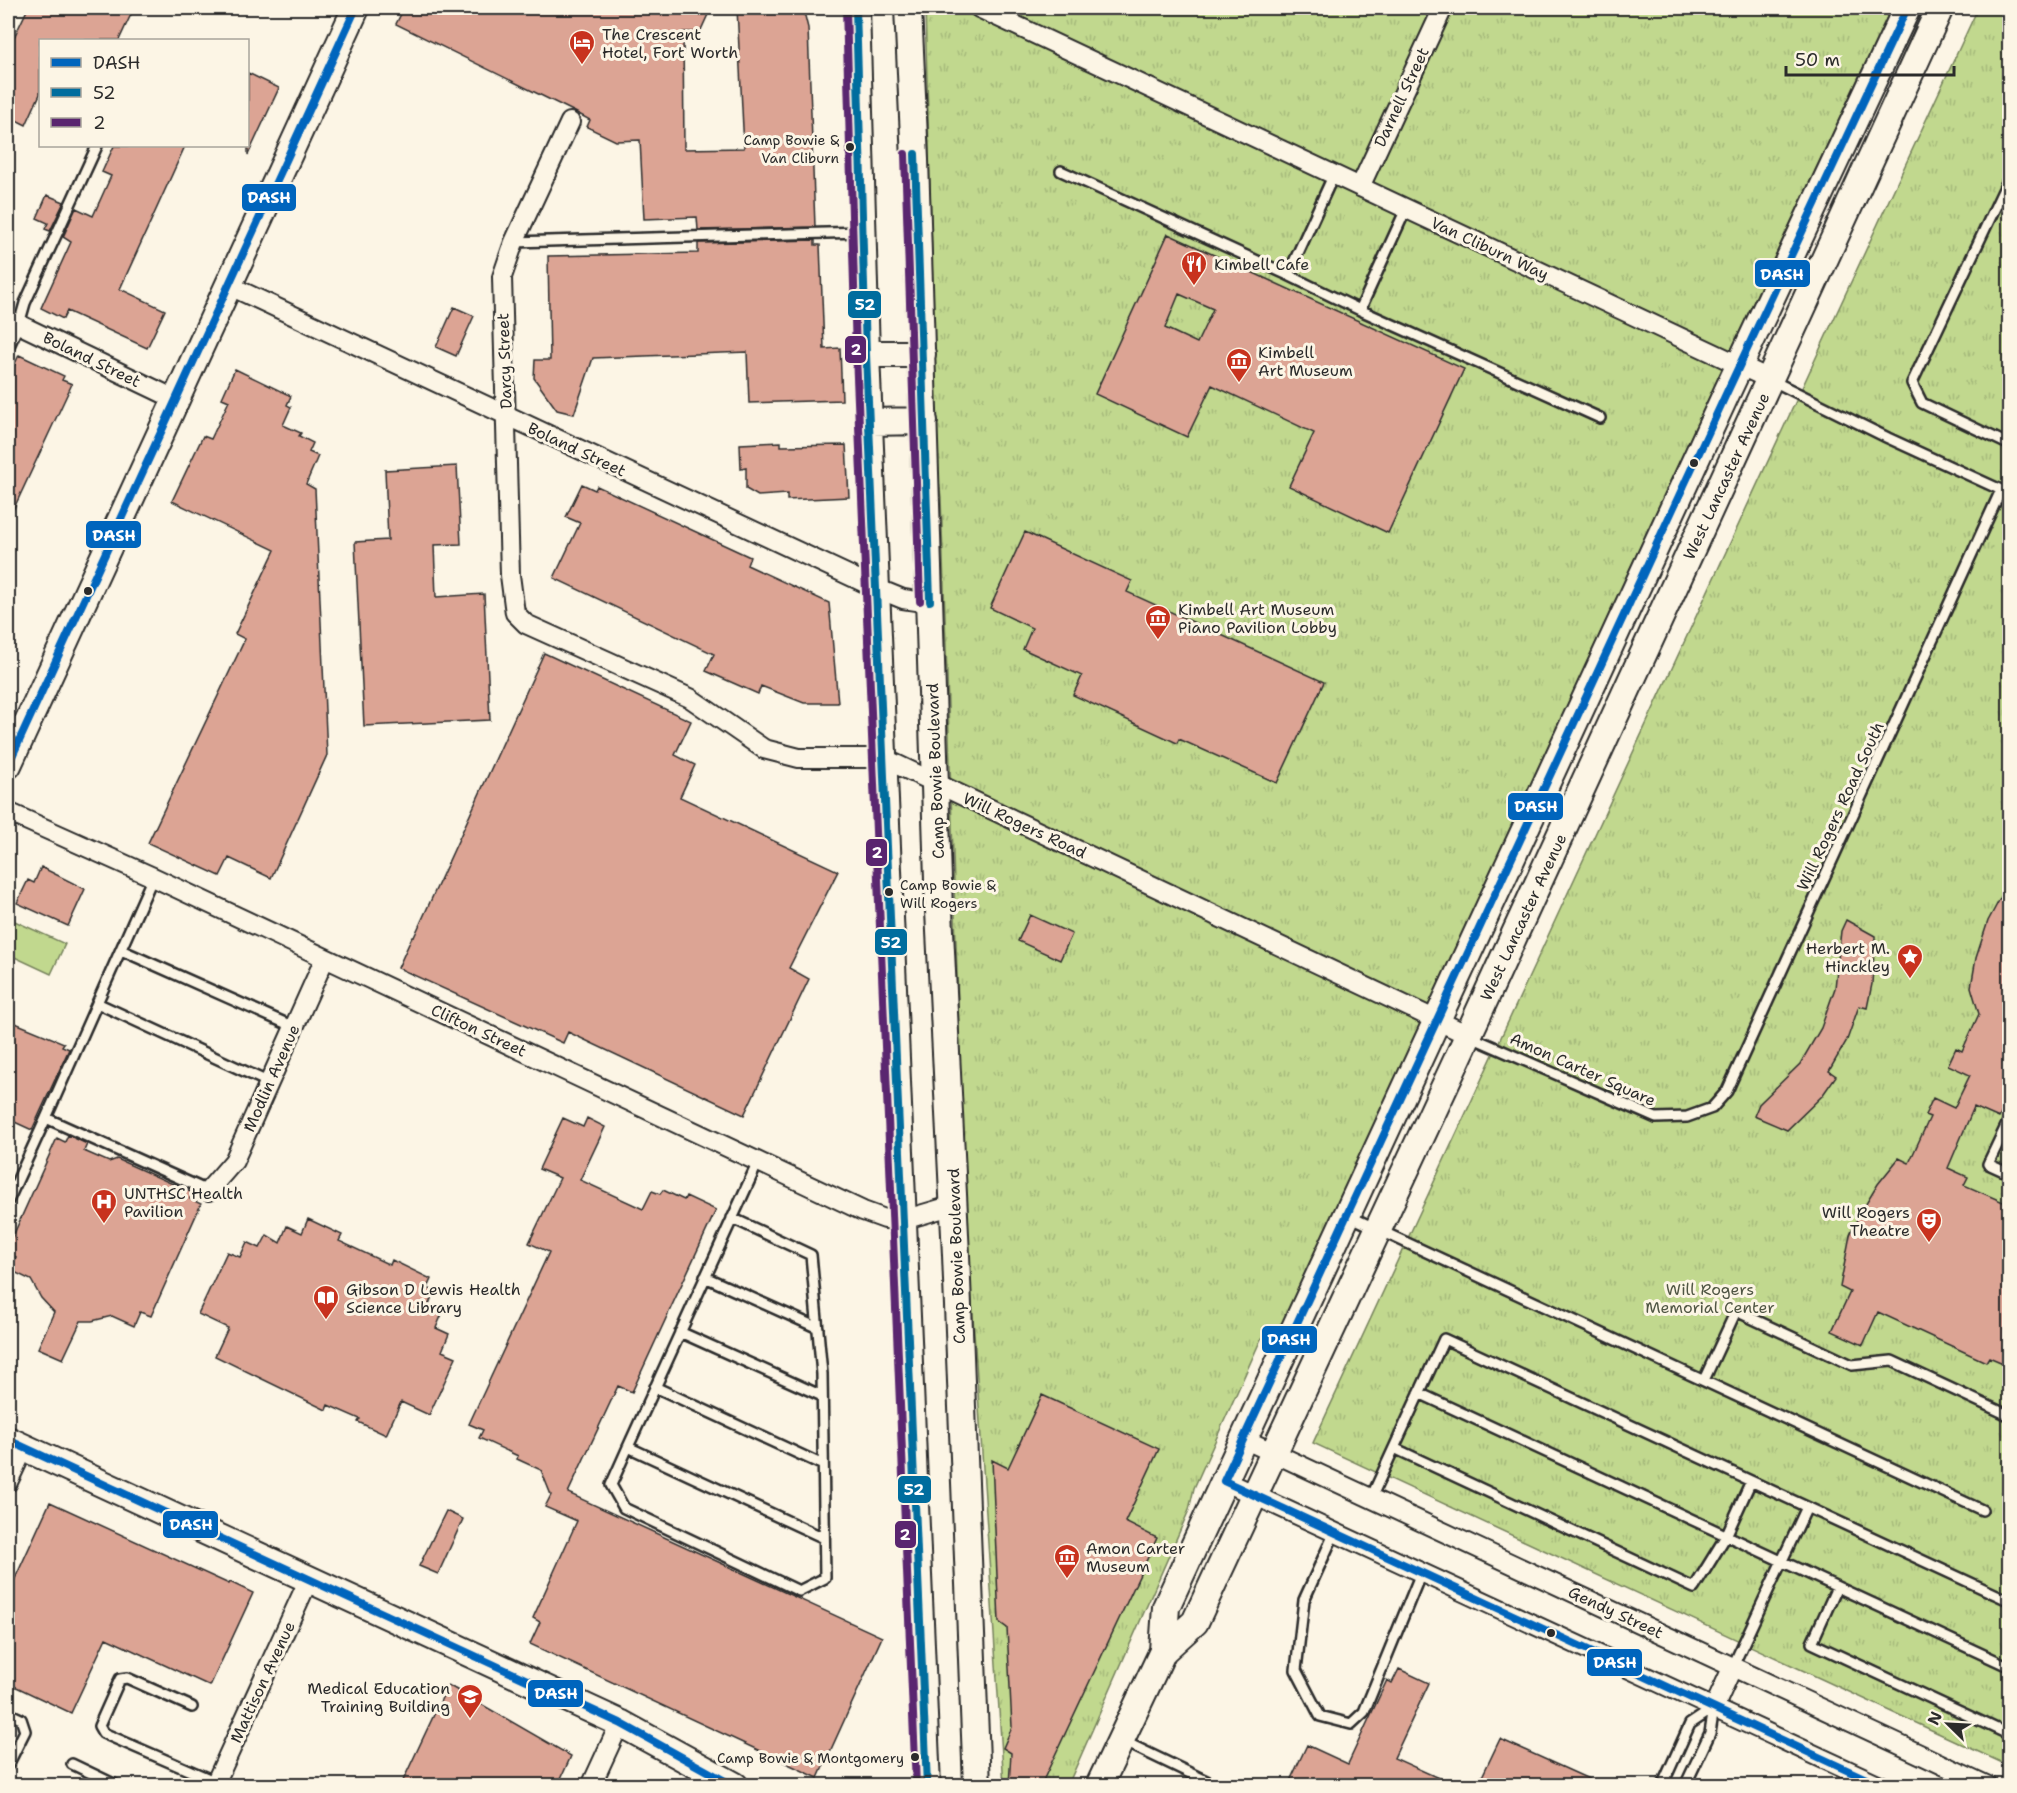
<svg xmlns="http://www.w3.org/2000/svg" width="2017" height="1793" font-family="'Shantell Sans',sans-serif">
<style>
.park{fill:url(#park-tufts);stroke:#76825c;stroke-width:1.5}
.pitch{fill:#c1d88e;stroke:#76825c;stroke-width:1.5}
.building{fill:#dca494;stroke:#2b2b2b;stroke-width:1.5;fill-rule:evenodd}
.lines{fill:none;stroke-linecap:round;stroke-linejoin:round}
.lane-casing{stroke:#2b2b2b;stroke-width:14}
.street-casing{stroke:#2b2b2b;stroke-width:22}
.secondary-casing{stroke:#2b2b2b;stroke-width:30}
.lane{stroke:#fcf5e5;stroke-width:9}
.street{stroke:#fcf5e5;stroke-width:18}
.secondary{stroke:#fcf5e5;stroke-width:26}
.bus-1-casing{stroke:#fcf5e5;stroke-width:12}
.bus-2-casing{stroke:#fcf5e5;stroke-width:12}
.bus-3-casing{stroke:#fcf5e5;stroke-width:12}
.bus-1{stroke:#0065bd;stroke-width:8}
.bus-2{stroke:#006d9e;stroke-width:8}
.bus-3{stroke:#5a256f;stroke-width:8}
.bus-dot{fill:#2b2b2b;stroke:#fcf5e5;stroke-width:2}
.labels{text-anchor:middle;stroke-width:6;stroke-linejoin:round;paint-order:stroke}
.bus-label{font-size:14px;fill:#2b2b2b;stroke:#fcf5e5;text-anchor:end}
.poi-label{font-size:16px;fill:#2b2b2b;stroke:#fcf5e5;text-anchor:start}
.street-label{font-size:16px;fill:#2b2b2b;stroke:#fcf5e5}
.park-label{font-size:16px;fill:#505644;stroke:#fcf5e5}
.line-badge{stroke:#fcf5e5;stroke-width:2}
.badge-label{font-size:16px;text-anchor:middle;font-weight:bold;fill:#fff}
</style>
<defs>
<pattern id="park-tufts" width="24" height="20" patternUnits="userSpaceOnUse" patternTransform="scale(1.5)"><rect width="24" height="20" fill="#c1d88e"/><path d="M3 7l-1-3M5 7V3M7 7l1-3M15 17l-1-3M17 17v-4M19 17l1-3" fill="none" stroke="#a6ba7b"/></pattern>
</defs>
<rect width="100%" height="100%" fill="#fcf5e5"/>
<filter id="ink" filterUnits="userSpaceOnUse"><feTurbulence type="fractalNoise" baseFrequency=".0167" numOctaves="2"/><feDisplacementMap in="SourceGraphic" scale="12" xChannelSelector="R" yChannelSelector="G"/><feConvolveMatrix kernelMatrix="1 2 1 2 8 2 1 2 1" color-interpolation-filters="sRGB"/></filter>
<g filter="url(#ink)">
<path class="park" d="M 925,8 L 1891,8 L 1717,380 L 1283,1322 L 1261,1339 L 1194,1488 L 1189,1510 L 1068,1785 L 1004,1785 L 964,1181 L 941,497 L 938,474 Z
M 1978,8 L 2009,8 L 2009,1766 L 1313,1443 Z"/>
<path class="pitch" d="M 8,918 L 65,944 L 51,974 L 8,954 Z"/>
<path class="building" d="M 28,8 L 134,8 L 119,40 L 40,40 L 40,94 L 26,125 L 8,116 L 8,50 Z
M 404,8 L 711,8 L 700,32 L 683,32 L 684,149 L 744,148 L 737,8 L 803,8 L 808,28 L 815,227 L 698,230 L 697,217 L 644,219 L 640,140 L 616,141 L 587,127 L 590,120 L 575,112 L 396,24 Z
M 248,73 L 279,88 L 248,155 Z
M 114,146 L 185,146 L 120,289 L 165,310 L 147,348 L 67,311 L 63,319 L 41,308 L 71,242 L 63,237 L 76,208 L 93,216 L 111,176 L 102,172 Z
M 47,195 L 64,202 L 50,231 L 45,229 L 48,223 L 37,218 Z
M 1168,234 L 1464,369 L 1388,533 L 1289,486 L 1314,433 L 1212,385 L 1187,437 L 1095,394 ZM 1179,294 L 1213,309 L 1197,343 L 1165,328 Z
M 815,240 L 815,245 L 820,245 L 824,349 L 840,348 L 842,400 L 749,403 L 747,352 L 593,358 L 574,414 L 557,410 L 534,378 L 535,360 L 550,360 L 548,256 L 698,253 L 698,243 Z
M 454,307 L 474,316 L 456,356 L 436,347 Z
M 19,355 L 64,376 L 62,380 L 72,384 L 8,521 L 8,379 Z
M 235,369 L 291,396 L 287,405 L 291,407 L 283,425 L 301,433 L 299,436 L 313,443 L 309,452 L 318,456 L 306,484 L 315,489 L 327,755 L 271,878 L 229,858 L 220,876 L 148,843 L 245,639 L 235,634 L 275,550 L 172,501 L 203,436 L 211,439 L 229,401 L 222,398 Z
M 781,442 L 781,446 L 846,445 L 849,497 L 787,500 L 787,494 L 758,496 L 746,489 L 746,468 L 741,469 L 740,444 Z
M 457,466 L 461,544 L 434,545 L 436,597 L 484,594 L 490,720 L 364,726 L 355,542 L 388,540 L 385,470 Z
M 582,484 L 595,490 L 597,486 L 750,557 L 747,565 L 829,603 L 838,703 L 804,703 L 761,686 L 758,694 L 706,671 L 714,654 L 554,578 L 580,523 L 566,517 Z
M 1025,532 L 1132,581 L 1127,592 L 1324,682 L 1277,783 L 1179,739 L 1177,743 L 1073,695 L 1082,676 L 1023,649 L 1032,628 L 990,608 Z
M 544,653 L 691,721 L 675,755 L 695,765 L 680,797 L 838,871 L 789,968 L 809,979 L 744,1115 L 568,1032 L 563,1043 L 398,968 L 412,937 L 414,937 Z
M 41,867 L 85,889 L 68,926 L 17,903 L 28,880 L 34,883 Z
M 2010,880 L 2010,1095 L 1999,1118 L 1974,1107 L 1948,1168 L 1968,1177 L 1964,1185 L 2010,1205 L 2010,1366 L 1989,1357 L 1986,1362 L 1878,1312 L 1863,1345 L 1832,1331 L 1850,1292 L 1840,1287 L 1850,1235 L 1858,1217 L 1878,1184 L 1899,1158 L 1909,1163 L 1930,1117 L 1925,1115 L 1933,1098 L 1954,1108 L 1970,1075 L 1948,1065 L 1956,1048 L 1962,1051 L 1979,1014 L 1971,987 L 1976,958 L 1988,921 Z
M 1030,915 L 1072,934 L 1060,960 L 1018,941 Z
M 1846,920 L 1875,936 L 1872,984 L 1867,1008 L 1859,1006 L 1847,1040 L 1829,1071 L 1836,1076 L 1822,1096 L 1787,1130 L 1754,1116 L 1759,1104 L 1800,1064 L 1821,1028 L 1835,988 L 1841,931 Z
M 8,1020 L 64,1043 L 62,1046 L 69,1049 L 32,1130 L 8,1119 Z
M 563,1118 L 583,1127 L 587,1118 L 605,1127 L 580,1180 L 643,1209 L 652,1191 L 660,1194 L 663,1190 L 684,1200 L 686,1196 L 716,1210 L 632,1392 L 618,1386 L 568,1493 L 882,1637 L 818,1778 L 530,1644 L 540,1622 L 533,1618 L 577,1521 L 545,1507 L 551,1495 L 541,1470 L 517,1459 L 518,1456 L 479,1438 L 483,1430 L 469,1424 L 549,1252 L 529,1243 L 560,1178 L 539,1169 Z
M 68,1135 L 87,1144 L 84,1151 L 109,1162 L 117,1159 L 193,1193 L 190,1199 L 201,1204 L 151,1316 L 140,1312 L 134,1326 L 112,1316 L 92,1321 L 81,1321 L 63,1359 L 38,1348 L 54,1312 L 41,1298 L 31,1280 L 10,1270 L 16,1257 L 8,1254 L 8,1247 L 57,1138 L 65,1142 Z
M 308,1219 L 342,1235 L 339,1241 L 390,1265 L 392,1260 L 431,1279 L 427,1288 L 434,1291 L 428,1307 L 442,1314 L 436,1328 L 449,1334 L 442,1351 L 456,1357 L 429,1415 L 401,1402 L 386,1435 L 358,1422 L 360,1419 L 328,1405 L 326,1410 L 215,1356 L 228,1328 L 198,1314 L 227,1252 L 240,1257 L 247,1242 L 260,1248 L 267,1235 L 280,1243 L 287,1226 L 302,1233 Z
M 1042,1395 L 1159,1449 L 1125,1522 L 1157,1538 L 1041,1785 L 1009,1785 L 1011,1753 L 1003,1748 L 1012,1727 L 1007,1628 L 999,1622 L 992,1460 L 1008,1468 Z
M 50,1502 L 229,1584 L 230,1582 L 253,1593 L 210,1686 L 106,1638 L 71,1713 L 8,1683 L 8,1594 Z
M 446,1511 L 463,1519 L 438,1574 L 419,1566 Z
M 1399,1669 L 1429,1683 L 1394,1758 L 1454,1785 L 1288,1785 L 1307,1745 L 1348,1764 L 1387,1680 L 1392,1683 Z
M 448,1685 L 571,1756 L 558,1785 L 401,1785 Z
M 1500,1739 L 1602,1785 L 1478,1785 Z"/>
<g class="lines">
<defs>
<path id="lane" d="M 1061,171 L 1288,275
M 1334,174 L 1288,275 L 1360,310 L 1600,418
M 2010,176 L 1912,383 L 1922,403 L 2010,445
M 514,242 L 862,232
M 1360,310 L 1406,209
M 8,348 L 19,324 L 25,303 L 97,146
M 1771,380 L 1888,438 L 2010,494
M 153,877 L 46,1118 L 208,1191
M 121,950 L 294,1027
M 97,1003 L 270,1083
M 1471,1037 L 1656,1118 L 1687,1117 L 1712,1108 L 1727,1091 L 2001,490
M 2010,1126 L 2007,1124 L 1988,1164 L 2010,1174
M 8,1201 L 46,1118
M 1349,1216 L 1982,1510
M 732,1218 L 811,1255 L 822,1374 L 825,1578 L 799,1591 L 624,1508 L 611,1485 L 628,1447 L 758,1162
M 705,1277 L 818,1328
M 680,1332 L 822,1396
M 1704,1380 L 1736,1311 L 1852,1365 L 1892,1361 L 2010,1416
M 655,1387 L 823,1465
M 1419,1393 L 2010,1667
M 628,1447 L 824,1538
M 1394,1448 L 1694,1588 L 1726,1536 L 1751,1481
M 1371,1498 L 1444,1339 L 2010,1601
M 1334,1534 L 1304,1600 L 1296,1670 L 1320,1716 L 1351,1724 L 1364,1712 L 1421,1573
M 1837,1587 L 1812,1643 L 2010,1735
M 1733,1666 L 1807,1507
M 192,1707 L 127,1678 L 120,1679 L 99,1726 L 103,1733 L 216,1782
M 8,1713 L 21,1719 L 25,1731 L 8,1765
M 1123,1741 L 1217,1786
M 72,1764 L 118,1786
M 1662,1786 L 1690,1724 L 1714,1708
M 1685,1786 L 1710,1733 L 1714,1708"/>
<path id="street" d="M 979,8 L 1771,380
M 570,122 L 514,242 L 502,277 L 510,575 L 515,613 L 526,624 L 690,698 L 764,749 L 799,758 L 883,758 L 1468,1035
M 1360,187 L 1443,8
M 228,285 L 876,588 L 903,599 L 930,603
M 8,319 L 177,400
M 8,812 L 153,877 L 863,1211 L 885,1219 L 903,1220 L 954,1205
M 208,1191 L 234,1161 L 325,958
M 1244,1439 L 1988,1786
M 1224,1481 L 1882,1786
M 8,1482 L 24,1448
M 1714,1708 L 1733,1666
M 214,1786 L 309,1579
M 591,1786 L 620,1723"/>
<path id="secondary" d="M 856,8 L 866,354 L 927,1786
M 908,8 L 915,160 L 939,911 L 956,1255 L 977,1786
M 866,354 L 922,354
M 869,422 L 924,421
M 8,765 L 356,8
M 8,1440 L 620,1723 L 735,1786
M 1163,1651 L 1195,1622 L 1456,1062 L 1940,8
M 1099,1786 L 1163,1651 L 1166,1607 L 1727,392 L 1907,8"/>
</defs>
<use href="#lane" class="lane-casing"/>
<use href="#street" class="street-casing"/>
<use href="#secondary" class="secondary-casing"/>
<use href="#lane" class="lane"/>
<use href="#street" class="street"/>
<use href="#secondary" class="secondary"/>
<defs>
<path id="bus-1" d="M 8,765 L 356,8
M 8,1440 L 620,1723 L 734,1786
M 1881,1786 L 1224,1481 L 1727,392 L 1907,8"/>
<path id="bus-2" d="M 856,8 L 866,354 L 927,1786
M 915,154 L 930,601"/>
<path id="bus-3" d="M 846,8 L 856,354 L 916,1786
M 905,154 L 920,601"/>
</defs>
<use href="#bus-1" class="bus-1-casing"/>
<use href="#bus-2" class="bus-2-casing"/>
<use href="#bus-3" class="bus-3-casing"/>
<use href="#bus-1" class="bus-1"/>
<use href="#bus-2" class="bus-2"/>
<use href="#bus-3" class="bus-3"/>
</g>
</g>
<defs>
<symbol id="hotel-pin" viewBox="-11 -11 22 30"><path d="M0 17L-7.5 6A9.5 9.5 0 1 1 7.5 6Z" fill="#c8321e" stroke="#fcf5e5"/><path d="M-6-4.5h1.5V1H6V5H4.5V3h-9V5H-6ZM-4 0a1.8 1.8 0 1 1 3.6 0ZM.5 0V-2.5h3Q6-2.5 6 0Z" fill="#fff"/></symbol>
<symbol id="restaurant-pin" viewBox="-11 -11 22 30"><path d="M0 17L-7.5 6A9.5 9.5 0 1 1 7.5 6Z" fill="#c8321e" stroke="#fcf5e5"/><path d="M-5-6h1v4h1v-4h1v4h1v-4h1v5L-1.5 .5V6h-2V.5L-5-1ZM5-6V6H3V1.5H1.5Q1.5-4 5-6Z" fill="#fff"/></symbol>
<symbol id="museum-pin" viewBox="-11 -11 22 30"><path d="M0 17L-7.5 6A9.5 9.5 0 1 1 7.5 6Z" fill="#c8321e" stroke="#fcf5e5"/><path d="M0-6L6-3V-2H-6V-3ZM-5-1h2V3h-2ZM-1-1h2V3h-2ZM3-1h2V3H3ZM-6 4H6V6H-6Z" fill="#fff"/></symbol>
<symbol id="sight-pin" viewBox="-11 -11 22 30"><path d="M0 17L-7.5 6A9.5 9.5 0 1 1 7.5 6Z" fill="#c8321e" stroke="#fcf5e5"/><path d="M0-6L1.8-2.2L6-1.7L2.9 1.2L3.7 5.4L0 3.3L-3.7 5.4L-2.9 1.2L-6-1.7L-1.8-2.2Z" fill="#fff"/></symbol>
<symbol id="hospital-pin" viewBox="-11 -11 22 30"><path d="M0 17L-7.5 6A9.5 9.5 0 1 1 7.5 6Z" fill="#c8321e" stroke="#fcf5e5"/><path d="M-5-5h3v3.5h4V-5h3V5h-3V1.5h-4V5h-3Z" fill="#fff"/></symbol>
<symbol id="theatre-pin" viewBox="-11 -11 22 30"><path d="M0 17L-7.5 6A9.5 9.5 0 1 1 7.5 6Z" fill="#c8321e" stroke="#fcf5e5"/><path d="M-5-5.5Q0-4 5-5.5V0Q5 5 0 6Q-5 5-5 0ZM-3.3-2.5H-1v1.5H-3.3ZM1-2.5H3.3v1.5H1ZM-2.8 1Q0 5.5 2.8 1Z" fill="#fff"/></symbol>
<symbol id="library-pin" viewBox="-11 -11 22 30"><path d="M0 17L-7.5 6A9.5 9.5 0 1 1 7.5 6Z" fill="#c8321e" stroke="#fcf5e5"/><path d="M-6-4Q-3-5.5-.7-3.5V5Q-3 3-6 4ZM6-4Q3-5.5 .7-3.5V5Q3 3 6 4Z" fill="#fff"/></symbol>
<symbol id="university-pin" viewBox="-11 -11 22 30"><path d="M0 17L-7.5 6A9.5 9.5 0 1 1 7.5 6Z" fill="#c8321e" stroke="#fcf5e5"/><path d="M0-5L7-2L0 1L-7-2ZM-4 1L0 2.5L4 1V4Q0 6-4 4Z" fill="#fff"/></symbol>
</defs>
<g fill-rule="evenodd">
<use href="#hotel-pin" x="567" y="28" width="30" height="40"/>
<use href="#restaurant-pin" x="1179" y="249" width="30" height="40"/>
<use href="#museum-pin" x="1224" y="346" width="30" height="40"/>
<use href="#museum-pin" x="1143" y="603" width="30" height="40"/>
<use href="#sight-pin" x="1895" y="942" width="30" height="40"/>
<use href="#hospital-pin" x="89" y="1187" width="30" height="40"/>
<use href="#theatre-pin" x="1914" y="1206" width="30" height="40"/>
<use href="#library-pin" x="311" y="1283" width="30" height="40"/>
<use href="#museum-pin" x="1052" y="1542" width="30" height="40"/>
<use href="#university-pin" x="455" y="1682" width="30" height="40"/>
</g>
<g class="bus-dot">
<circle cx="850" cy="147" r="5"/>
<circle cx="1694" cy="463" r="5"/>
<circle cx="88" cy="591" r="5"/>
<circle cx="889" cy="892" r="5"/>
<circle cx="1551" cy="1633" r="5"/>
<circle cx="915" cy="1757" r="5"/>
</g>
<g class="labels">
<g class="bus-label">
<text x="839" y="145">Camp Bowie &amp;<tspan x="839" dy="18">Van Cliburn</tspan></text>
<text x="900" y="890" text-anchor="start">Camp Bowie &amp;<tspan x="900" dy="18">Will Rogers</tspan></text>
<text x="904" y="1763">Camp Bowie &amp; Montgomery</text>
</g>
<g class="poi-label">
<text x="602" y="40">The Crescent<tspan x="602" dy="18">Hotel, Fort Worth</tspan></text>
<text x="1214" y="270">Kimbell Cafe</text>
<text x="1258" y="358">Kimbell<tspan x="1258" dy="18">Art Museum</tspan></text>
<text x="1178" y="615">Kimbell Art Museum<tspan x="1178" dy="18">Piano Pavilion Lobby</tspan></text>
<text x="1890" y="954" text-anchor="end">Herbert M.<tspan x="1890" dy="18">Hinckley</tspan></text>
<text x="124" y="1199">UNTHSC Health<tspan x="124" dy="18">Pavilion</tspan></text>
<text x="1910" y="1218" text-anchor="end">Will Rogers<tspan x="1910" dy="18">Theatre</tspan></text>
<text x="346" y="1295">Gibson D Lewis Health<tspan x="346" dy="18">Science Library</tspan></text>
<text x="1086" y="1554">Amon Carter<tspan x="1086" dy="18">Museum</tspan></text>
<text x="450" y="1694" text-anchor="end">Medical Education<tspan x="450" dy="18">Training Building</tspan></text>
</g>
<g class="street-label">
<text transform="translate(1401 97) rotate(-65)" y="6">Darnell Street</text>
<text transform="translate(1490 248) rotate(25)" y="6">Van Cliburn Way</text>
<text transform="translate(92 359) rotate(26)" y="6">Boland Street</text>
<text transform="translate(504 361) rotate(-92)" y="6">Darcy Street</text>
<text transform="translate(577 449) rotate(25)" y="6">Boland Street</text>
<text transform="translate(1726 476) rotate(-65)" y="6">West Lancaster Avenue</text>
<text transform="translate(935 771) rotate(-92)" y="6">Camp Bowie Boulevard</text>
<text transform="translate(1840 806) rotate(-65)" y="6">Will Rogers Road South</text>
<text transform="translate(1025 825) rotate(25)" y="6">Will Rogers Road</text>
<text transform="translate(1523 917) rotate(-65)" y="6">West Lancaster Avenue</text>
<text transform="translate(479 1030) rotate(25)" y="6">Clifton Street</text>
<text transform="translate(1583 1069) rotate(24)" y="6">Amon Carter Square</text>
<text transform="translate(271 1078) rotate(-66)" y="6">Modlin Avenue</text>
<text transform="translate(956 1256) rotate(-92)" y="6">Camp Bowie Boulevard</text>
<text transform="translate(1616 1612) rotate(25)" y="6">Gendy Street</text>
<text transform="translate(262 1682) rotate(-65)" y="6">Mattison Avenue</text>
</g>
<g class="park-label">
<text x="1710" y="1295">Will Rogers<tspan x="1710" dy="18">Memorial Center</tspan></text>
</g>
</g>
<g class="line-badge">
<rect x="241" y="183" width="56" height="29" rx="6" fill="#0065bd"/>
<rect x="1754" y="259" width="57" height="29" rx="6" fill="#0065bd"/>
<rect x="847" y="290" width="35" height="29" rx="6" fill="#006d9e"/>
<rect x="844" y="335" width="23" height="29" rx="6" fill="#5a256f"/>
<rect x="85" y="520" width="57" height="29" rx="6" fill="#0065bd"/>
<rect x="1507" y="792" width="57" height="29" rx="6" fill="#0065bd"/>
<rect x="865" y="838" width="23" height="29" rx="6" fill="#5a256f"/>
<rect x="874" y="928" width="34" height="28" rx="6" fill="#006d9e"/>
<rect x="1261" y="1325" width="57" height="29" rx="6" fill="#0065bd"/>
<rect x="897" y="1475" width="35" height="29" rx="6" fill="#006d9e"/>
<rect x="162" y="1510" width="57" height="29" rx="6" fill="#0065bd"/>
<rect x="894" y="1520" width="23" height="29" rx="6" fill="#5a256f"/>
<rect x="1586" y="1648" width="57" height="29" rx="6" fill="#0065bd"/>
<rect x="527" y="1679" width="57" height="29" rx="6" fill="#0065bd"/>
</g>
<g class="badge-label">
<text x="269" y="203">DASH</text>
<text x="1782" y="280">DASH</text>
<text x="865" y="310">52</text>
<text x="856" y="355">2</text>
<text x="114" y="541">DASH</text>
<text x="1536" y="812">DASH</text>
<text x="877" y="858">2</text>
<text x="891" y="948">52</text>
<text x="1289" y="1345">DASH</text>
<text x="914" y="1495">52</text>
<text x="191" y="1530">DASH</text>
<text x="905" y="1540">2</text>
<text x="1615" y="1668">DASH</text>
<text x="556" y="1699">DASH</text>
</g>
<rect width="2017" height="1793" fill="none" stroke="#fcf5e5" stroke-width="30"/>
<rect x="15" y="15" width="1987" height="1763" fill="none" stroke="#2b2b2b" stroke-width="2" filter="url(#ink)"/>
<rect x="39" y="39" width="210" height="108" fill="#fcf5e5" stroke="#a8a49b" stroke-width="1.5"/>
<rect x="51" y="58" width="30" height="9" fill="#0065bd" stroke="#a8a49b" stroke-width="1.5"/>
<text x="93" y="69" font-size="18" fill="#2b2b2b">DASH</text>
<rect x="51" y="88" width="30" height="9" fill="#006d9e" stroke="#a8a49b" stroke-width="1.5"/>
<text x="93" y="99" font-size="18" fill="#2b2b2b">52</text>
<rect x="51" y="118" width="30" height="9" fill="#5a256f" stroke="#a8a49b" stroke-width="1.5"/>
<text x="93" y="129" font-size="18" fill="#2b2b2b">2</text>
<g transform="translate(1948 1724) rotate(294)" stroke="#fcf5e5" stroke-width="4.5" paint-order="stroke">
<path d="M0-4.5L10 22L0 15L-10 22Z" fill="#2b2b2b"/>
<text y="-9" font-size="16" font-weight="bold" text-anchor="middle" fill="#2b2b2b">N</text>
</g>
<path d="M1786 66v9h168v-9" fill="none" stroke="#2b2b2b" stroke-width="3"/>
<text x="1795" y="66" font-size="18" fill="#2b2b2b" stroke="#fcf5e5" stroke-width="4.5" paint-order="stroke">50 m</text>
</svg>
